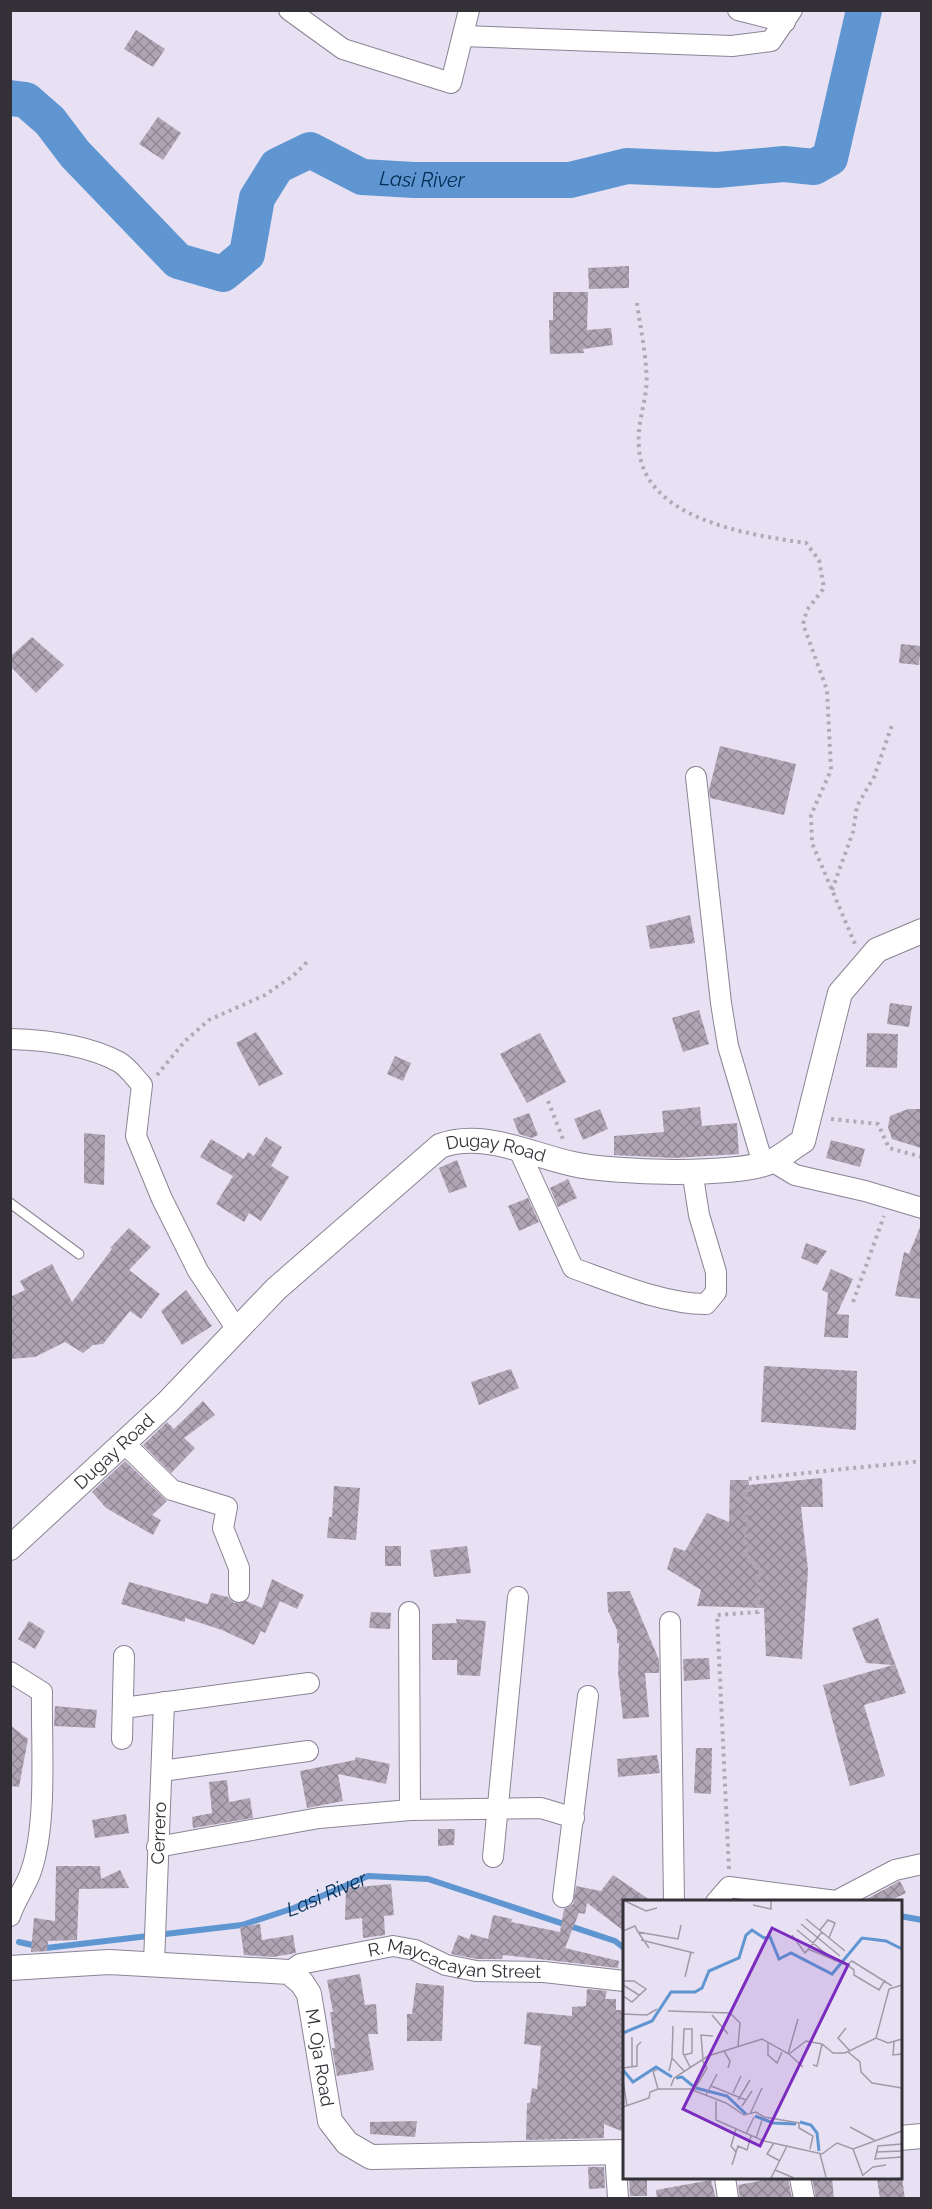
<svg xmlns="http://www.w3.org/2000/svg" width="932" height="2209" font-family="Raleway,sans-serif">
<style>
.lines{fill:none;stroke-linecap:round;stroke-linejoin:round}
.stream{stroke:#5f96d2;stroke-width:6}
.river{stroke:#5f96d2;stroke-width:36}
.building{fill:url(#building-cross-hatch)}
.service-casing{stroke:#8a8494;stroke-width:11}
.minor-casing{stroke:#8a8494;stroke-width:22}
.tertiary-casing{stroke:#8a8494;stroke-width:26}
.path{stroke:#afaab8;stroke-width:4;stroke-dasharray:3 4.5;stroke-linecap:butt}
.service{stroke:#fff;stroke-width:9}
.minor{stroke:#fff;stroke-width:20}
.tertiary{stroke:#fff;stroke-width:24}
.labels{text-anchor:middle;stroke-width:6;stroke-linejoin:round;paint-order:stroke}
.street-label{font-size:18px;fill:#333037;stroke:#fff}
.water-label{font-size:20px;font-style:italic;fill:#012b51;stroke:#fff}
.inset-river{fill:none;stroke:#5f96d2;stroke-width:3}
.inset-road{fill:none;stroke:#a09aa8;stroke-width:1.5}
.view{fill:#7b2cbf;fill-opacity:0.15;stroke:#7b2cbf;stroke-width:3}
.inset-edge{fill:none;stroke:#333037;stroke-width:3}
</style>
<defs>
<pattern id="building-cross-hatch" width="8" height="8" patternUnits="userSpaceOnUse" patternTransform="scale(1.5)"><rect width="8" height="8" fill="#b0a5b5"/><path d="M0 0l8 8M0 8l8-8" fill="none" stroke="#908794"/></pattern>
</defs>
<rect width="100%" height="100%" fill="#e8e1f3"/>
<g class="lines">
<g class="stream">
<path d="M 900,1916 L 922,1920"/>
<path id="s1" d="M 19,1942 L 46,1948 L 242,1925 L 294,1908 L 368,1876 L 428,1879 L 615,1941 L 624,1948"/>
</g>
<path class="river" id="s2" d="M 10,98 L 26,100 L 50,121 L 75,154 L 178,261 L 223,274 L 247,254 L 257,198 L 277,166 L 310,150 L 362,177 L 414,180 L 570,180 L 627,166 L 717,170 L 784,164 L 814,167 L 830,158 L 864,10"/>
</g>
<path class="building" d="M 136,30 L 165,49 L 153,67 L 124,49 Z
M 158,117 L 181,133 L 163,160 L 139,144 Z
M 629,266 L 629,288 L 589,289 L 588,268 Z
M 553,292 L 588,292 L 587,330 L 611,328 L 613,345 L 583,349 L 584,353 L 550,354 L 549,320 L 553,320 Z
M 32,637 L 64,665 L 36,693 L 10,666 L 10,657 Z
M 901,644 L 921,646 L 919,665 L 899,663 Z
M 720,746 L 796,764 L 784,815 L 710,798 L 709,790 Z
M 690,915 L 695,943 L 650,949 L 646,926 Z
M 890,1003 L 912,1006 L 909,1027 L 887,1024 Z
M 699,1010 L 709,1044 L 683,1052 L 672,1018 Z
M 256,1032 L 283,1074 L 259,1086 L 236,1043 Z
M 540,1033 L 566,1082 L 527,1103 L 500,1054 Z
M 867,1033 L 898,1034 L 897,1068 L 866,1067 Z
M 395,1056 L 411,1063 L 403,1081 L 387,1074 Z
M 700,1107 L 702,1126 L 737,1123 L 739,1154 L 674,1158 L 614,1155 L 614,1136 L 664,1132 L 662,1111 Z
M 600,1109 L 608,1129 L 583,1140 L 574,1119 Z
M 908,1109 L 921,1109 L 921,1148 L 892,1139 L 888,1127 L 890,1116 Z
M 529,1113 L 538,1135 L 532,1138 L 519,1134 L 513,1119 Z
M 84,1133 L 105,1135 L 104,1185 L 84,1183 Z
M 266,1137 L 282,1147 L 271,1166 L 289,1177 L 261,1221 L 249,1213 L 244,1222 L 216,1204 L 233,1176 L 200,1157 L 211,1139 L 244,1159 L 248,1152 L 254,1156 Z
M 831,1140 L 865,1149 L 860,1167 L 826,1158 Z
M 457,1160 L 467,1187 L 449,1193 L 439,1168 Z
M 568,1179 L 577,1198 L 558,1207 L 550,1188 Z
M 528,1198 L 539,1222 L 519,1231 L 508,1206 Z
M 921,1225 L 921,1299 L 895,1296 L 904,1252 L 909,1254 Z
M 129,1228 L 151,1247 L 129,1270 L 160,1294 L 141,1319 L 130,1311 L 103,1344 L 93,1345 L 83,1353 L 65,1342 L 35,1357 L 10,1359 L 10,1297 L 25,1290 L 20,1281 L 52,1264 L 72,1302 L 112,1249 L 110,1248 Z
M 806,1243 L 827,1251 L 817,1265 L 801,1258 Z
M 831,1269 L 853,1279 L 837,1314 L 849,1315 L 848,1338 L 824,1337 L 828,1293 L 822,1290 Z
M 186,1290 L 212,1326 L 182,1345 L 161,1311 Z
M 764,1366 L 857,1371 L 856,1430 L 761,1422 Z
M 511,1369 L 519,1388 L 479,1405 L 471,1382 Z
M 203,1401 L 215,1415 L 184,1438 L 195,1448 L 171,1473 L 143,1445 L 167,1422 L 174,1429 Z
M 125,1461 L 167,1501 L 152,1515 L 161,1520 L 153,1535 L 106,1508 L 92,1492 Z
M 822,1478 L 823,1507 L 801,1507 L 808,1570 L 802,1659 L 766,1656 L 764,1608 L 697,1606 L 701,1590 L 667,1569 L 674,1547 L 685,1551 L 707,1513 L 729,1522 L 730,1480 L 748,1480 L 749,1485 Z
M 334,1486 L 360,1488 L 356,1540 L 327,1538 L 329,1517 L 332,1517 Z
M 385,1546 L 401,1546 L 401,1566 L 385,1566 Z
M 467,1546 L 471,1573 L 434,1577 L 430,1550 Z
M 272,1579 L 304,1595 L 297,1609 L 280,1601 L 265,1633 L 261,1631 L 254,1645 L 222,1630 L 185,1618 L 185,1622 L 121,1604 L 129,1582 L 208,1604 L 211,1593 L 228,1597 L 234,1603 L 246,1601 L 262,1608 Z
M 630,1591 L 659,1660 L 659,1673 L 645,1673 L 649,1717 L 623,1719 L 618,1672 L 619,1643 L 617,1643 L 617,1630 L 608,1611 L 607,1592 Z
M 371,1612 L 391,1613 L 390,1629 L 369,1628 Z
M 878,1618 L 906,1693 L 864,1705 L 885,1776 L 850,1786 L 823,1685 L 893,1665 L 866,1663 L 852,1628 Z
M 456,1619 L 486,1621 L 480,1676 L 457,1675 L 457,1660 L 432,1660 L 432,1624 L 457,1623 Z
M 29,1621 L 45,1631 L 35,1649 L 18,1639 Z
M 709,1658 L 710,1679 L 684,1681 L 683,1659 Z
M 55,1706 L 97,1710 L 95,1728 L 54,1726 Z
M 10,1725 L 28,1739 L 19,1787 L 10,1786 Z
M 696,1748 L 712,1748 L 711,1794 L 694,1793 Z
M 657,1755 L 660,1773 L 618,1777 L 617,1759 Z
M 356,1757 L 390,1764 L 386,1784 L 338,1774 L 343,1801 L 307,1808 L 300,1771 L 355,1760 Z
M 227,1780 L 229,1802 L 250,1798 L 253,1818 L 193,1828 L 192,1817 L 212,1813 L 209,1782 Z
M 126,1814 L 129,1833 L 95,1838 L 92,1820 Z
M 438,1829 L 455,1829 L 454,1845 L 438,1846 Z
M 56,1866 L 100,1866 L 101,1879 L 120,1870 L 129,1888 L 79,1889 L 77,1940 L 48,1941 L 47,1951 L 31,1952 L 34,1918 L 55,1921 Z
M 613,1875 L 653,1902 L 624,1902 L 624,1931 L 587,1903 L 585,1914 L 579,1913 L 565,1948 L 619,1961 L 618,1968 L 503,1955 L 502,1959 L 477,1959 L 451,1954 L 458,1935 L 469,1939 L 471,1934 L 488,1939 L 493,1915 L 512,1919 L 511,1922 L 560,1932 L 564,1909 L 573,1904 L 576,1886 L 601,1891 Z
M 900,1881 L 906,1893 L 887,1902 L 861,1902 Z
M 391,1884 L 394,1915 L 384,1916 L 385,1935 L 363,1938 L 362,1918 L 345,1920 L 346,1888 Z
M 260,1924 L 262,1940 L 293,1935 L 296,1953 L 273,1957 L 244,1955 L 240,1927 Z
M 360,1974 L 365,2005 L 376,2004 L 378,2034 L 368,2034 L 374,2070 L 337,2076 L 332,2048 L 335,2048 L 330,2012 L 333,2012 L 327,1980 Z
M 416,1983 L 444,1986 L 442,2041 L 407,2041 L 407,2014 L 412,2014 Z
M 587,1989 L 607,1991 L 605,1999 L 616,1999 L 616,2010 L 624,2010 L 624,2132 L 604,2124 L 604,2138 L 526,2140 L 527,2103 L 530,2103 L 532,2088 L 537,2089 L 541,2046 L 524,2044 L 527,2012 L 572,2016 L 572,2007 L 586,2006 Z
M 417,2121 L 415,2137 L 370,2134 L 370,2122 Z
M 588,2167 L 604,2167 L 605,2188 L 589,2189 Z
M 629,2178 L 647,2178 L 647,2196 L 630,2196 Z
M 760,2178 L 788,2178 L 792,2199 L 740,2199 L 738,2185 L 760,2181 Z
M 812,2178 L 832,2178 L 834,2199 L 816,2199 Z
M 877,2178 L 902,2178 L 905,2199 L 880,2199 Z
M 711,2180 L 716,2199 L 657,2199 L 656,2190 Z"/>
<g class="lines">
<defs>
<path id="service" d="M 10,1203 L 79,1254"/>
<g id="minor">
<path d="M 289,10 L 343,49 L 451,83 L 469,10"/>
<path d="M 738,10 L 785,22"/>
<path d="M 463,36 L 732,46 L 771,41 L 792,10"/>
<path d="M 696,777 L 721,1003 L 728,1046 L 763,1164"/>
<path d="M 10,1039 C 45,1040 88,1045 119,1062 C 128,1067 135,1078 142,1085 L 136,1136 L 162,1199 L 198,1271 L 236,1328"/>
<path d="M 519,1150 L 573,1268 C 612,1282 664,1304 706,1304 L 716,1292 L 716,1272 L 699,1215 L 692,1170"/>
<path d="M 772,1161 L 795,1175 L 865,1191 L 922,1208"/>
<path d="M 124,1443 L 172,1490 L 227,1507 L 223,1528 L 239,1568 L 239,1592"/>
<path d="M 409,1612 L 410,1810"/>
<path d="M 670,1622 L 674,1902"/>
<path d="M 10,1672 L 42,1692 C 41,1744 48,1826 30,1874 C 24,1889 15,1901 10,1916"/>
<path d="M 123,1708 L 309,1683"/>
<path d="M 122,1739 L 124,1656"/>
<path d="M 162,1771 L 308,1751"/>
<path d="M 157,1847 L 319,1818 L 410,1810 L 541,1808 L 574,1818"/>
<path d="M 493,1857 L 518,1597"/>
<path d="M 563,1897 L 588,1696"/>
<path d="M 716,1902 L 729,1887 L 836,1901 L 895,1870 L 922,1864"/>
<path id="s3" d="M 154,1963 L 164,1702"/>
<path id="s4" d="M 289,1972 L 300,1964 L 393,1946 L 415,1950 L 446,1965 L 476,1971 L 544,1972 L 624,1981"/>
<path d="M 615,2152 L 618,2198"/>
<path d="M 725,2178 L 728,2198"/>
<path d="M 800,2178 L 804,2198"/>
</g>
<g id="tertiary">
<path id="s5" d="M 10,1548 L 168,1402 L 276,1289 L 440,1146 C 483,1130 531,1155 573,1164 C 611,1173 739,1177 772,1161 C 783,1156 793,1147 803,1141 L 840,993 L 877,950 L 922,931"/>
<path id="s6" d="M 10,1968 L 109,1962 L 289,1972 L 302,1983 L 309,1994 L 330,2121 L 347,2143 L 371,2157 L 624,2152"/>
<path d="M 900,2138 L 922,2136"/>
</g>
</defs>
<use href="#service" class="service-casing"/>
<use href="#minor" class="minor-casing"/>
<use href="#tertiary" class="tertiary-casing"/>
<path class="path" d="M 637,303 C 640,326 649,368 646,390 C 643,412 637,426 639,449 C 645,520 750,535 806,543 L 819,560 L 824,588 L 807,610 L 803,624 L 827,690 L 831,770 L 811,815 L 812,843 L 855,944
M 832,890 L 853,832 L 857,806 L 874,777 L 893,722
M 157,1075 L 185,1041 L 209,1020 L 265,995 L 293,976 L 309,960
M 548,1101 L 563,1139
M 831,1119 L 878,1124 L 889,1148 L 922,1157
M 853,1302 L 884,1216
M 729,1869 L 717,1615 L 758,1612 L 759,1569 L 746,1554 L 747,1479 L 922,1461"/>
<use href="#service" class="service"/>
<use href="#minor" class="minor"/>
<use href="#tertiary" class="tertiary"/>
</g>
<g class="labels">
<g class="street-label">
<text dy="6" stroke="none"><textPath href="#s5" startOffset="646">Dugay Road</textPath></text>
<text dy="6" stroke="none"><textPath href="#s5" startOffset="142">Dugay Road</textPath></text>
<text dy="6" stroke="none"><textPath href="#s3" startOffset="130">Cerrero</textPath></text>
<text dy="6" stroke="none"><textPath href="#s4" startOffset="172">R. Maycacayan Street</textPath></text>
<text dy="6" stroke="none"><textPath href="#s6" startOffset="374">M. Oja Road</textPath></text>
</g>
<g class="water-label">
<text dy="7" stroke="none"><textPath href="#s2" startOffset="566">Lasi River</textPath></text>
<text dy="7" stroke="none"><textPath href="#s1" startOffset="315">Lasi River</textPath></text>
</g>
</g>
<g transform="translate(623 1900)">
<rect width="279" height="279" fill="#e8e1f3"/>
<path class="inset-river" d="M 0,133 L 29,121 L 48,92 L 72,92 L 79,88 L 86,71 L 116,58 L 123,35 L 129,30 L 141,38 L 147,37 L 156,59 L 168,53 L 209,74 L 239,38 L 263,41 L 279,49M 0,170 L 10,182 L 33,167 L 49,177M 53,178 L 59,177 L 70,186M 73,188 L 104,196 L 123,214M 132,216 L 150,223 L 173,224M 177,222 L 188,225 L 194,233 L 196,251"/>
<path class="inset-road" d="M 2,1 L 23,11 L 34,8M 130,5 L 148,9 L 148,1M 183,19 L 222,51M 178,24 L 217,56M 174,30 L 212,61M 197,30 L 205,20 L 212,23 L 206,38M 0,31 L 12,26 L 15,32 L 55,39 L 58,25M 15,32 L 26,48M 169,35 L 182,53 L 199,32M 18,40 L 71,53M 185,49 L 224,65 L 231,70 L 231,75 L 256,90 L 262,80M 224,65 L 229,61 L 269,86M 62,77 L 68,52M 0,81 L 11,81 L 23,89 L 9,102 L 0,96M 0,85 L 16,95M 45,111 L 107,113 L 117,123 L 115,146M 0,114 L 24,115 L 34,109M 89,115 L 105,134M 223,128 L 215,138 L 227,151M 253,138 L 266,89 L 279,85M 271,142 L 270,155 L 279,154M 145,143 L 145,155 L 154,163 L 159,152M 101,151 L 107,161 L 105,168M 225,152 L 237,162 L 238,172 L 249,183 L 279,188M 165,154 L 175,119M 166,154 L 183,141 L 199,144 L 210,153 L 222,153 L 253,138 L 265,143 L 279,139M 61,155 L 69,153 L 69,129 L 61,129 L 60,153 L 67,167M 49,158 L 50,126M 80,159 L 78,135 L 90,136M 190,165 L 194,166 L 199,144M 9,166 L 9,137M 0,168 L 14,166 L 14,146 L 18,142M 34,170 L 30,171 L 35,189M 46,171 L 49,158 L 61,171M 0,180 L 4,206M 48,186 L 51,178 L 85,156 L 139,139 L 166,154 L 180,167M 88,186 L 123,200M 71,190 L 84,168 L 79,160M 110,193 L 118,176M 83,195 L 94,174M 115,200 L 127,180M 93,201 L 93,220 L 141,241 L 199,254 L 214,243 L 230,249 L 279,231M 119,206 L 129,191M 0,207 L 26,198 L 27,192 L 35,189 L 67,189 L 103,203 L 121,215 L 133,212 L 141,217 L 176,223 L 176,228 L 190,236 L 187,249M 127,214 L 139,188M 227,227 L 253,241M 123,234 L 131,217M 133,238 L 139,220M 151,243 L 144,254 L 157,261M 279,244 L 255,246 L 252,259 L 279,257M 230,249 L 240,276M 113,252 L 108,246 L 113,229M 253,252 L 279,251M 197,254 L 203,277M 109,265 L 115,246 L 124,250 L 128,236M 152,270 L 171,278M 240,275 L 250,267 L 263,265M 148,278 L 164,246"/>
<path class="view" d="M 149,28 L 225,65 L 137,246 L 60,209 Z"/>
<rect width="279" height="279" class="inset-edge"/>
</g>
<rect width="932" height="2209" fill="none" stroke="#333037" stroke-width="24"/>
</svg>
